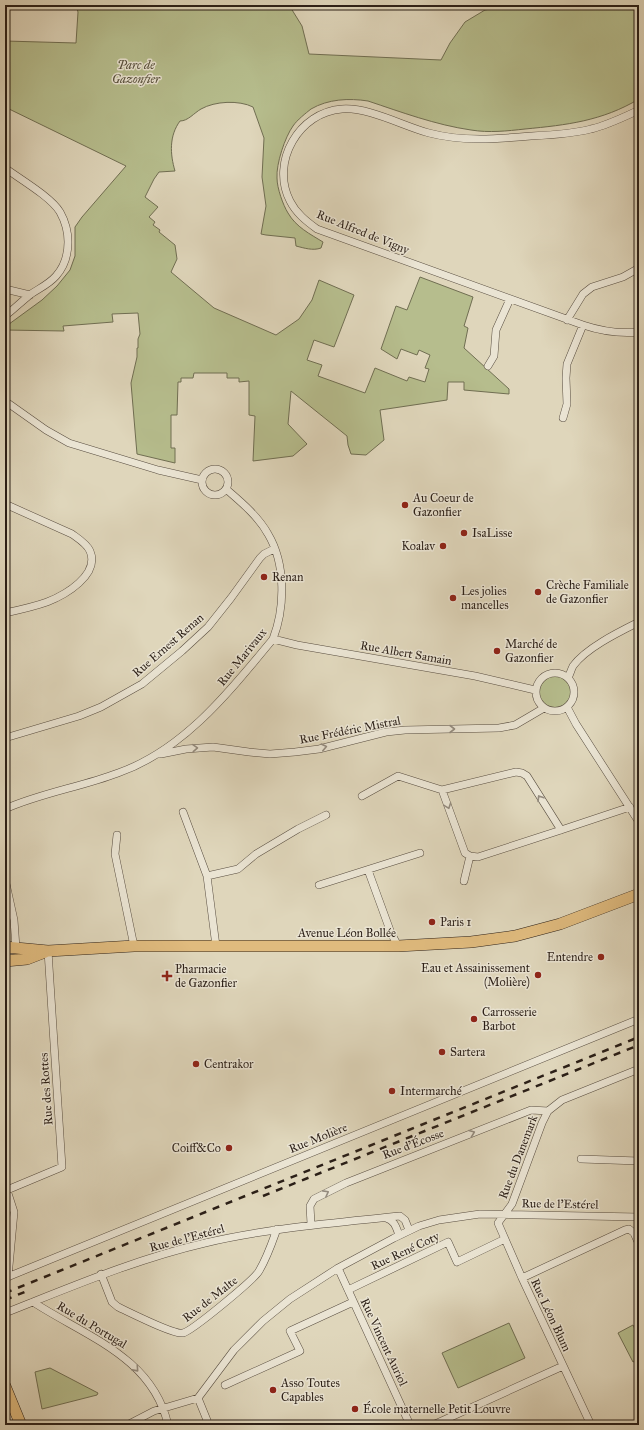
<svg xmlns="http://www.w3.org/2000/svg" width="644" height="1430" font-family="'IM FELL Great Primer',serif">
<style>
.green{fill:#b6bd8d;stroke:#706e52}
.lines{fill:none;stroke-linecap:round;stroke-linejoin:round}
.minor-casing{stroke:#584d40;stroke-width:8}
.primary-casing{stroke:#2b1f17;stroke-width:12}
.minor{stroke:#eae4d3;stroke-width:7}
.primary{stroke:#e0bb7e;stroke-width:11}
.rail{stroke:#2b1f17;stroke-width:2.5;stroke-dasharray:7 7;stroke-linecap:butt}
.oneway{stroke:#948b7e}
.poi-dot{fill:#8f2418;stroke:#eae4d3;stroke-width:1.5}
.labels{text-anchor:middle;stroke-width:3;stroke-linejoin:round;paint-order:stroke}
.park-label{font-size:12px;font-style:italic;fill:#554e3a;stroke:#eae4d3}
.street-label{font-size:12px;fill:#2b1f17;stroke:#eae4d3}
.poi-label{font-size:12px;fill:#2b1f17;stroke:#eae4d3;text-anchor:start}
</style>
<rect width="100%" height="100%" fill="#dfd6bb"/>
<filter id="stains"><feTurbulence type="fractalNoise" baseFrequency=".005" numOctaves="4"/><feColorMatrix values="0 0 0 0 .2 0 0 0 0 .09 0 0 0 0 .02 0 0 0 .5 -.17"/></filter>
<radialGradient id="worn" r=".72"><stop offset=".6" stop-color="#630" stop-opacity="0"/><stop offset="1" stop-color="#630" stop-opacity=".3"/></radialGradient>
<path class="green" d="M 76,5 L 289,5 L 302,26 L 309,54 L 441,60 L 450,43 L 465,22 L 485,10 L 512,5 L 639,5 L 639,99 C 602,121 567,125 525,129 C 507,131 489,133 471,130 C 436,125 401,112 368,101 C 349,98 328,99 311,109 C 306,113 297,120 293,126 C 285,137 276,164 277,178 C 277,188 283,205 288,213 C 296,227 310,234 323,242 L 321,248 C 313,251 304,248 296,246 L 295,238 L 266,235 L 261,234 L 266,206 L 262,177 L 264,138 L 253,107 C 239,100 215,101 201,109 C 194,113 188,121 180,121 C 169,136 170,154 175,171 L 159,172 L 154,179 L 145,197 L 158,207 L 149,217 L 155,222 L 153,225 L 160,230 L 159,232 L 175,245 L 177,259 L 171,272 L 214,308 L 276,335 L 299,319 L 312,300 L 319,280 L 354,295 L 334,347 L 314,340 L 307,360 L 322,365 L 318,376 L 365,393 L 375,368 L 407,381 L 409,377 L 425,382 L 429,369 L 425,368 L 430,355 L 419,350 L 417,355 L 401,349 L 397,359 L 381,349 L 396,306 L 407,310 L 420,277 L 473,297 L 464,326 L 468,328 L 464,348 L 509,389 L 509,394 L 464,390 L 464,382 L 448,382 L 447,400 L 380,410 L 384,440 L 366,455 L 351,454 L 348,445 L 347,436 L 291,391 L 288,424 L 307,444 L 293,456 L 253,461 L 255,416 L 249,415 L 249,381 L 239,382 L 239,378 L 227,378 L 227,373 L 194,373 L 193,378 L 181,378 L 181,382 L 178,382 L 177,415 L 171,415 L 171,448 L 175,448 L 175,463 L 137,454 L 131,383 L 137,357 L 137,348 L 138,348 L 138,339 L 140,334 L 138,313 L 112,314 L 113,322 L 63,326 L 64,331 L 5,330 L 5,327 L 42,300 L 57,286 L 70,270 L 75,256 L 75,227 L 82,217 L 126,166 L 5,107 L 5,41 L 76,43 L 78,12 Z
M536 692a19 19 0 1 1 38 0a19 19 0 1 1-38 0Z
M 509,1323 L 525,1358 L 458,1388 L 442,1353 Z
M 633,1325 L 639,1337 L 639,1359 L 633,1362 L 618,1333 Z
M 50,1368 L 98,1393 L 97,1395 L 42,1409 L 35,1372 Z"/>
<g class="lines">
<defs>
<path id="minor" d="M 639,110 C 624,117 608,125 591,129 C 572,134 551,135 531,136 C 497,139 463,142 429,133 C 403,126 369,107 342,109 C 299,112 270,162 290,201 C 296,213 306,221 317,229 L 583,325 C 601,331 619,334 639,332
M 5,168 C 20,179 51,197 60,212 C 65,221 68,232 68,242 C 68,254 64,267 56,276 C 49,284 40,288 31,294 C 22,301 14,309 5,316
M 5,289 L 30,295
M 567,320 L 583,294 L 592,287 L 623,277 L 639,268
M 488,366 L 494,356 L 496,330 L 510,299
M 5,401 L 46,430 L 69,443 L 158,470 L 202,480
M 563,418 L 567,404 L 566,378 L 567,364 L 583,325
M202 482a13 13 0 1 1 26 0a13 13 0 1 1-26 0Z
M 5,504 L 72,534 C 79,539 87,544 90,551 C 100,575 65,595 47,602 C 33,607 19,610 5,613
M 273,639 L 297,645 L 475,676 L 535,690
M536 692a19 19 0 1 1 38 0a19 19 0 1 1-38 0Z
M 568,678 C 570,674 571,670 573,666 C 586,648 619,632 639,622
M 567,707 L 576,724 L 639,822
M 5,738 L 79,716 L 101,707 L 142,684 L 182,651 L 208,627 L 231,598 L 260,558 L 264,554 L 274,549
M 161,754 L 186,749 L 213,747 L 249,752 L 270,754 L 295,752 L 319,749 L 386,732 L 405,730 L 499,728 L 515,725 L 544,708
M 362,796 L 398,776 L 442,790
M 5,809 C 41,793 81,787 118,773 C 184,750 230,691 273,639 C 285,608 286,564 268,534 C 258,516 241,502 226,489
M 183,812 L 207,876
M 561,830 L 527,776 L 522,773 L 516,772 L 442,790 L 465,853 L 470,856 L 478,857 L 561,830 L 630,807
M 117,835 L 115,854 L 134,946
M 368,870 L 391,933 L 398,946
M 5,879 L 14,920 L 16,948
M 464,881 L 470,856
M 319,885 L 420,853
M 216,946 L 207,876 L 238,869 L 256,854 L 298,829 L 326,815
M 581,1159 L 639,1161
M 5,1184 L 14,1212 L 8,1277
M 7,1190 L 62,1167 L 48,951
M 386,1218 C 395,1221 396,1227 399,1235
M 311,1224 L 310,1206 L 314,1199 L 346,1183 L 531,1110 L 548,1111
M 338,1268 L 410,1425
M 101,1274 L 112,1302 L 118,1307 C 129,1312 174,1335 183,1333 C 192,1331 255,1279 259,1271 C 267,1258 272,1243 277,1229
M 5,1278 L 639,1019
M 522,1278 L 625,1230 L 629,1229 L 634,1233 L 639,1244
M 348,1290 L 448,1242 L 457,1262 L 505,1239
M 33,1302 C 85,1336 153,1357 168,1425
M 5,1313 C 71,1287 136,1259 205,1243 C 269,1228 334,1223 400,1216 L 405,1220 L 409,1230
M 225,1385 L 300,1351 L 290,1331 L 353,1302
M 198,1398 L 209,1425
M 127,1425 L 154,1411 L 198,1398 L 234,1350 L 263,1321 L 290,1299 L 338,1268 L 394,1238 L 419,1226 L 439,1220 L 480,1214 L 639,1217
M 433,1425 L 563,1366
M 591,1425 L 522,1278 L 498,1223 L 512,1204 L 542,1123 L 548,1111 L 562,1100 L 639,1069"/>
<path id="primary" d="M 5,947 L 48,951 L 134,946 L 398,946 L 471,942 L 515,936 L 560,924 L 639,894
M 5,961 L 27,959 L 45,952
M 5,1386 L 21,1425
M 5,1424 L 5,1425"/>
</defs>
<use href="#minor" class="minor-casing"/>
<use href="#primary" class="primary-casing"/>
<use href="#minor" class="minor"/>
<use href="#primary" class="primary"/>
<path class="rail" d="M 263,1196 L 639,1045
M 5,1293 L 639,1037
M 5,1300 L 27,1291"/>
</g>
<defs><path id="oneway-chevron" d="M-2-3.5L2.5 0L-2 3.5" fill="none" stroke-width="1.6" stroke-linecap="round" stroke-linejoin="round"/></defs>
<g class="oneway">
<use href="#oneway-chevron" transform="translate(452 729)"/>
<use href="#oneway-chevron" transform="translate(324 747) rotate(-13)"/>
<use href="#oneway-chevron" transform="translate(195 748) rotate(-4)"/>
<use href="#oneway-chevron" transform="translate(540 798) rotate(-122)"/>
<use href="#oneway-chevron" transform="translate(448 806) rotate(70)"/>
<use href="#oneway-chevron" transform="translate(472 1133) rotate(-21)"/>
<use href="#oneway-chevron" transform="translate(326 1193) rotate(-28)"/>
<use href="#oneway-chevron" transform="translate(136 1369) rotate(48)"/>
</g>
<g class="poi-dot">
<circle cx="405" cy="505" r="4"/>
<circle cx="464" cy="533" r="4"/>
<circle cx="443" cy="546" r="4"/>
<circle cx="264" cy="577" r="4"/>
<circle cx="538" cy="592" r="4"/>
<circle cx="453" cy="598" r="4"/>
<circle cx="497" cy="651" r="4"/>
<circle cx="432" cy="922" r="4"/>
<circle cx="601" cy="957" r="4"/>
<circle cx="538" cy="975" r="4"/>
<path d="M165 970h4v4h4v4h-4v4h-4v-4h-4v-4h4z"/>
<circle cx="474" cy="1019" r="4"/>
<circle cx="442" cy="1052" r="4"/>
<circle cx="196" cy="1064" r="4"/>
<circle cx="392" cy="1091" r="4"/>
<circle cx="229" cy="1148" r="4"/>
<circle cx="273" cy="1390" r="4"/>
<circle cx="355" cy="1409" r="4"/>
</g>
<g class="labels">
<g class="park-label">
<text x="136" y="69">Parc de<tspan x="136" dy="14">Gazonfier</tspan></text>
</g>
<g class="street-label">
<text transform="translate(363 232) rotate(22)" y="4">Rue Alfred de Vigny</text>
<text transform="translate(168 645) rotate(-41)" y="4">Rue Ernest Renan</text>
<text transform="translate(406 653) rotate(10)" y="4">Rue Albert Samain</text>
<text transform="translate(242 657) rotate(-51)" y="4">Rue Marivaux</text>
<text transform="translate(350 730) rotate(-11)" y="4">Rue Frédéric Mistral</text>
<text x="347" y="937">Avenue Léon Bollée</text>
<text transform="translate(46 1089) rotate(-94)" y="4">Rue des Rottes</text>
<text transform="translate(318 1138) rotate(-22)" y="4">Rue Molière</text>
<text transform="translate(413 1144) rotate(-21)" y="4">Rue d'Écosse</text>
<text transform="translate(518 1157) rotate(-69)" y="4">Rue du Danemark</text>
<text transform="translate(560 1204) rotate(1)" y="4">Rue de l'Estérel</text>
<text transform="translate(187 1238) rotate(-15)" y="4">Rue de l'Estérel</text>
<text transform="translate(405 1251) rotate(-25)" y="4">Rue René Coty</text>
<text transform="translate(210 1299) rotate(-38)" y="4">Rue de Malte</text>
<text transform="translate(551 1315) rotate(65)" y="4">Rue Léon Blum</text>
<text transform="translate(92 1325) rotate(31)" y="4">Rue du Portugal</text>
<text transform="translate(384 1342) rotate(65)" y="4">Rue Vincent Auriol</text>
</g>
<g class="poi-label">
<text x="413" y="502">Au Coeur de<tspan x="413" dy="14">Gazonfier</tspan></text>
<text x="472" y="537">IsaLisse</text>
<text x="435" y="550" text-anchor="end">Koalav</text>
<text x="272" y="581">Renan</text>
<text x="546" y="589">Crèche Familiale<tspan x="546" dy="14">de Gazonfier</tspan></text>
<text x="461" y="595">Les jolies<tspan x="461" dy="14">mancelles</tspan></text>
<text x="505" y="648">Marché de<tspan x="505" dy="14">Gazonfier</tspan></text>
<text x="440" y="926">Paris 1</text>
<text x="593" y="961" text-anchor="end">Entendre</text>
<text x="530" y="972" text-anchor="end">Eau et Assainissement<tspan x="530" dy="14">(Molière)</tspan></text>
<text x="175" y="973">Pharmacie<tspan x="175" dy="14">de Gazonfier</tspan></text>
<text x="482" y="1016">Carrosserie<tspan x="482" dy="14">Barbot</tspan></text>
<text x="450" y="1056">Sartera</text>
<text x="204" y="1068">Centrakor</text>
<text x="400" y="1095">Intermarché</text>
<text x="221" y="1152" text-anchor="end">Coiff&amp;Co</text>
<text x="281" y="1387">Asso Toutes<tspan x="281" dy="14">Capables</tspan></text>
<text x="363" y="1413">École maternelle Petit Louvre</text>
</g>
</g>
<rect width="644" height="1430" fill="none" stroke="#dfd6bb" stroke-width="20"/>
<rect x="6" y="6" width="632" height="1418" fill="none" stroke="#2b1f17" stroke-width="2"/>
<rect x="10" y="10" width="624" height="1410" fill="none" stroke="#2b1f17"/>
<rect width="100%" height="100%" filter="url(#stains)"/>
<rect width="100%" height="100%" fill="url(#worn)"/>
</svg>
